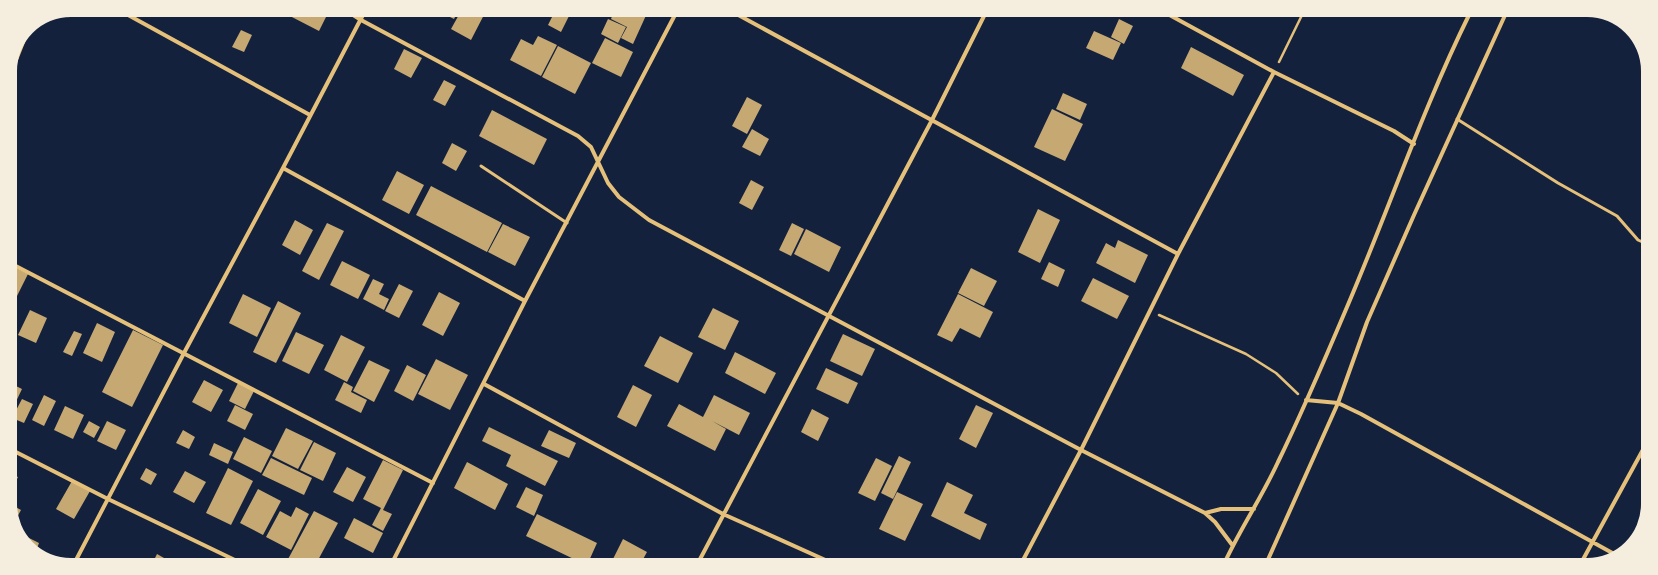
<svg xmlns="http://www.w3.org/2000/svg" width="1658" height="575" font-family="'Golos Text',sans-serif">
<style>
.building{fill:#c6a872}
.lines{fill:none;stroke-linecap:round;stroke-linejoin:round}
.path{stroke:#e5c07b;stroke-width:2.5}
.service{stroke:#e5c07b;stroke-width:3}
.minor{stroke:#e5c07b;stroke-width:4}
</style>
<rect width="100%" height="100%" fill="#14213d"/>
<path class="building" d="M 290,10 L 329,11 L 319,31 L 288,15 Z
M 426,11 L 440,11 L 437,17 Z
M 443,11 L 458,11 L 454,19 L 442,13 Z
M 461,11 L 486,11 L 471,40 L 451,29 Z
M 555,11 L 559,11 L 569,16 L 561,32 L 548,25 Z
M 587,11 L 598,11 L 595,15 Z
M 614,11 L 648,11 L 633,44 L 621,38 L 627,27 L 611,19 Z
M 608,19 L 626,27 L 618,43 L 601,34 Z
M 1119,19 L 1133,26 L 1124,44 L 1111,37 Z
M 241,30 L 252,35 L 244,52 L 232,47 Z
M 1094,31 L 1121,43 L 1113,60 L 1086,48 Z
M 538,36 L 557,45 L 541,76 L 510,60 L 521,39 L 533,45 Z
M 605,38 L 633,52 L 621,77 L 592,63 Z
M 558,46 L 591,63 L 575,94 L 542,77 Z
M 1191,47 L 1244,75 L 1233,96 L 1181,68 Z
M 404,49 L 422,58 L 411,78 L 394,69 Z
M 444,80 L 456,86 L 445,106 L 433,100 Z
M 1063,93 L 1087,104 L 1080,120 L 1056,109 Z
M 747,97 L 762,105 L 747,134 L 732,126 Z
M 1052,109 L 1083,124 L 1065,161 L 1034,147 Z
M 492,110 L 547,139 L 534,165 L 479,136 Z
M 752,129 L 769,139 L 760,156 L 742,147 Z
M 452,143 L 467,151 L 456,171 L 442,163 Z
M 397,171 L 424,185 L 409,214 L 382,200 Z
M 751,180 L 764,187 L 752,210 L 739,203 Z
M 431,186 L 502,223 L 487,252 L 416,215 Z
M 1038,209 L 1060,220 L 1040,263 L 1018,252 Z
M 295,220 L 313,230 L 300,255 L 282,245 Z
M 327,223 L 344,231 L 319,280 L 302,271 Z
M 792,223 L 804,229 L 791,256 L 779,250 Z
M 503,224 L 530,237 L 515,266 L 488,252 Z
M 806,229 L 841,247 L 829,272 L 794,254 Z
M 1118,240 L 1148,255 L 1135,283 L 1096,263 L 1106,243 L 1115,248 Z
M 342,261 L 370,275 L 358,299 L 330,285 Z
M 1049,262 L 1065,270 L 1058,287 L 1041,279 Z
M 10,265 L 28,274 L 13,304 L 10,302 Z
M 971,268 L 997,281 L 984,306 L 958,293 Z
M 1093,278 L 1129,296 L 1117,319 L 1081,301 Z
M 373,279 L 384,284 L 379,294 L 389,299 L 384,310 L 363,299 Z
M 399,284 L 413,291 L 399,318 L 385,311 Z
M 439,292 L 460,303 L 443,336 L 422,325 Z
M 243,294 L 271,308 L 257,337 L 229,323 Z
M 958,294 L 993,312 L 980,338 L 960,328 L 952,342 L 937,335 Z
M 278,301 L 301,313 L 276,363 L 253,352 Z
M 713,308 L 739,321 L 725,350 L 698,337 Z
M 30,310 L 47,318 L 36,343 L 18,335 Z
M 97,323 L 115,332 L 102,362 L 83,353 Z
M 133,330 L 163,345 L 132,407 L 102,392 Z
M 74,331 L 82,334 L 72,356 L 63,352 Z
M 296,332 L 324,345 L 309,374 L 282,361 Z
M 843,334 L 875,349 L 862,376 L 830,361 Z
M 341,335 L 365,347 L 347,382 L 324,370 Z
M 660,336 L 693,353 L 678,383 L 644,366 Z
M 735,352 L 776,373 L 765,394 L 725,373 Z
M 436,359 L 468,375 L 450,410 L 418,394 Z
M 369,360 L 390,370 L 374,402 L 353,391 Z
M 407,365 L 426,375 L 413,401 L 394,391 Z
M 826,368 L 858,383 L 848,404 L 816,389 Z
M 204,380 L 223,390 L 211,412 L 192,402 Z
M 344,382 L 353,387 L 351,392 L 367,400 L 361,413 L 335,400 Z
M 10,383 L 22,389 L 10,414 Z
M 238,383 L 254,391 L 245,409 L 229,401 Z
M 633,385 L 652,395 L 636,427 L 617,417 Z
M 44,395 L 56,401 L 44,426 L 32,420 Z
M 714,395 L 750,413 L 739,435 L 712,421 L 726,429 L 715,451 L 667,426 L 679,404 L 703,417 Z
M 22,399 L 33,404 L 24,423 L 12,418 Z
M 235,405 L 253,414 L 245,430 L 227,421 Z
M 976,405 L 993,413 L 976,448 L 959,439 Z
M 65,406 L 84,415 L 73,439 L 54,430 Z
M 812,409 L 829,418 L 818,441 L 801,432 Z
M 89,421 L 100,427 L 94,438 L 83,432 Z
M 107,421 L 126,430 L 116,450 L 97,441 Z
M 489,427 L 558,461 L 545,486 L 506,466 L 511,455 L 482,441 Z
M 286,428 L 313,441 L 298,469 L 272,456 Z
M 183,430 L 195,437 L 189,449 L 176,443 Z
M 549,430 L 576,443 L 569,458 L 541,446 Z
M 244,437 L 272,451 L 261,473 L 233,459 Z
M 314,442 L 336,453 L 323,481 L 300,470 Z
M 214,443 L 233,452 L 228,464 L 209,455 Z
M 899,456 L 911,462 L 893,499 L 881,493 Z
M 271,458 L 312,478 L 304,495 L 262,475 Z
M 876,458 L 892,466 L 875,501 L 858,493 Z
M 383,460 L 403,470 L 383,510 L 392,514 L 383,531 L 372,525 L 381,508 L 363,499 Z
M 467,462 L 508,484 L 495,510 L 454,488 Z
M 347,467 L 366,477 L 353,502 L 333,492 Z
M 146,468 L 157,474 L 151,485 L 140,479 Z
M 228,468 L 253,481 L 231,525 L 206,513 Z
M 185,471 L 206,482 L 194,503 L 173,492 Z
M 10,473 L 18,477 L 10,493 Z
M 72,481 L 90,491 L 74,519 L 56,509 Z
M 947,482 L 973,495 L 964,513 L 987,524 L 980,540 L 931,516 Z
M 526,487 L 543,495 L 534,516 L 516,507 Z
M 258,489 L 281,501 L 263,535 L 240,523 Z
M 897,492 L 923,504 L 905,541 L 879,529 Z
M 10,504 L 21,510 L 15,521 L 10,508 Z
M 296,507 L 309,514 L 291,550 L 266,537 L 280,511 L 291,517 Z
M 314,511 L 338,523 L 317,562 L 289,562 L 287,561 Z
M 537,514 L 597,543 L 588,563 L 582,563 L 526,536 Z
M 354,518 L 383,533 L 373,553 L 344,538 Z
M 23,535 L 39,543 L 36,551 L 23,541 L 21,538 Z
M 623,539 L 647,552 L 641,563 L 615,563 L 612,561 Z
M 157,554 L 171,562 L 153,562 Z"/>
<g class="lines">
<path class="path" d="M 1279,62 L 1303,13
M 1159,315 L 1246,354 L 1276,373 L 1298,394"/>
<path class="service" d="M 1457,119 L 1558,183 L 1617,216 L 1638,240 L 1647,244
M 481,166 L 567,223"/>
<path class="minor" d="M 119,10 L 310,115
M 347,11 L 361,20 L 578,136 L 591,147 L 608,183 L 619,197 L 649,220 L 1081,450 L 1205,513 L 1221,509 L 1254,509
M 731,11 L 1178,254
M 1164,12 L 1274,72 L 1394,131 L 1414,144
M 10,75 L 29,27
M 283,168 L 525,301
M 10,263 L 433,483
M 484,384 L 723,514 L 832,563
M 1306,400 L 1338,403 L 1361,414 L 1616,555
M 10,449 L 108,499 L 239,562
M 1205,513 L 1215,522 L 1233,546
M 75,562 L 184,353 L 283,168 L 365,11
M 392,563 L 525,301 L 677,11
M 698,563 L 932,120 L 986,12
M 1021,564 L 1081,450 L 1178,254 L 1274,72
M 1224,564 C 1240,529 1262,497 1278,462 C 1303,411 1325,359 1347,307 C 1389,209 1423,108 1470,13
M 1266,564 L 1338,403 L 1367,322 L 1414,215 L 1506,13
M 1580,565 L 1645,446"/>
</g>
<path d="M0 0H1658V575H0ZM71 17H1587A54 54 0 0 1 1641 71V504A54 54 0 0 1 1587 558H71A54 54 0 0 1 17 504V71A54 54 0 0 1 71 17Z" fill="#f5edde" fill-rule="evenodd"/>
</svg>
